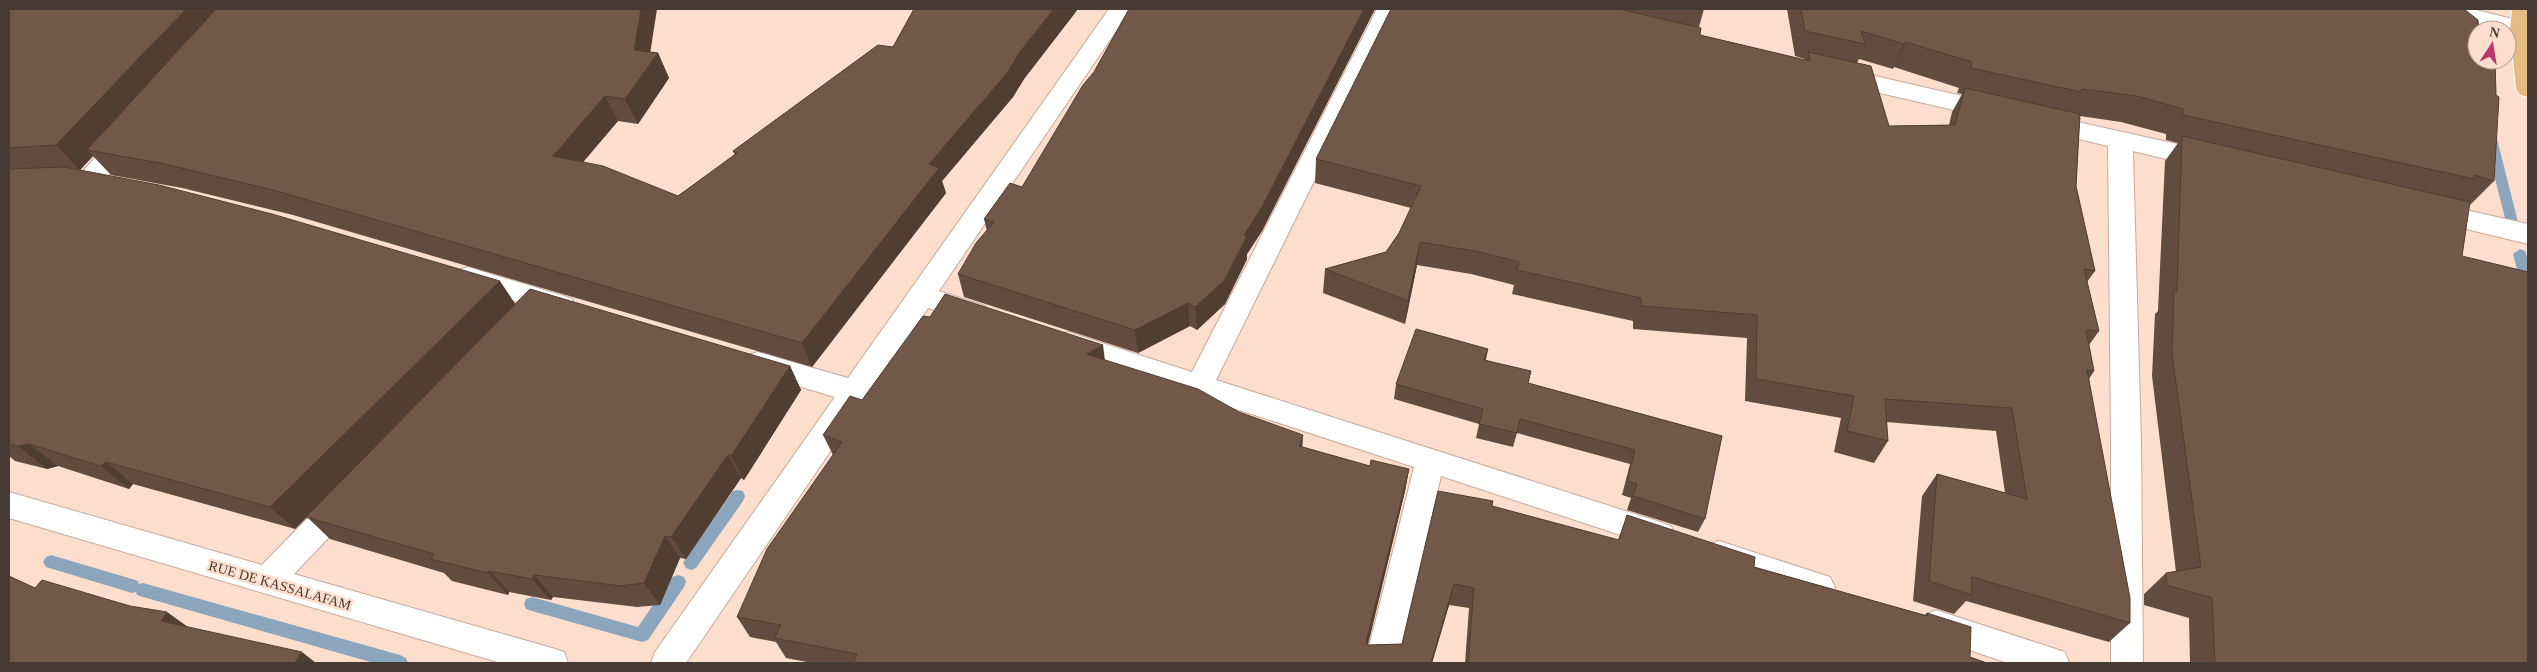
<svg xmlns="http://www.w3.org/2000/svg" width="2537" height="672" font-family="'Times New Roman',serif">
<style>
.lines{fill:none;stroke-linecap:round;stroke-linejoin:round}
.stream{fill:#8ba6bc;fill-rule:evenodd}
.minor-casing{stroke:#c7aa9a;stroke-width:2}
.major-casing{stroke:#fff;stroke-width:2}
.minor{fill:#fff;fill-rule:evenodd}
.major{fill:#e6bb81;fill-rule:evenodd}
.wall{fill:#624c3f;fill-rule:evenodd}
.shaded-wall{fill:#503e33}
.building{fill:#725849;stroke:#503e33}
.labels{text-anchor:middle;stroke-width:5;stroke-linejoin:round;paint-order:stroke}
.street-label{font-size:14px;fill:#463a33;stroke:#fddecd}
</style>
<rect width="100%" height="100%" fill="#fddecd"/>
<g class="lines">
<path class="stream" d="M 2491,135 L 2497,139 L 2518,222 L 2512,227 L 2506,222 L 2485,139 Z
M 2520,249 L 2525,251 L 2528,260 L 2528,290 L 2521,285 L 2513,254 Z
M 738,490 L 743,491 L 745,496 L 743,501 L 696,568 L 691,570 L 686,568 L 683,563 L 686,558 L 733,491 Z
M 51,555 L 132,579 L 138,581 L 139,584 L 143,583 L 400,655 L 406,658 L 408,663 L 374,663 L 143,597 L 137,595 L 136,592 L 132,593 L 46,567 L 43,562 L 46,557 Z
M 678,575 L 684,577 L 686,582 L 684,587 L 648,640 L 642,642 L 532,611 L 526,609 L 524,604 L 526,599 L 532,597 L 638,627 L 672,577 Z"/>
<defs>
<path id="minor" d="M 1109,9 L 1131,9 L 939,291 L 985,306 L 989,313 L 985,320 L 975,324 L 928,308 L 686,663 L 651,663 L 655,652 L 835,397 L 748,371 L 744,363 L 748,355 L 758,352 L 848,378 Z
M 1377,9 L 1399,9 L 1216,380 L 1660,522 L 1671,526 L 1675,535 L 1671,544 L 1660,548 L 1441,476 L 1397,663 L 1365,663 L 1414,467 L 1058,351 L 1054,343 L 1058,335 L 1068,332 L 1192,372 Z
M 2433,9 L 2472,9 L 2521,21 L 2528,23 L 2528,33 L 2521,35 L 2507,32 L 2507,30 L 2444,16 L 2436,14 Z
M 1840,68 L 1993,103 L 2001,105 L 2005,111 L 2001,117 L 1993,119 L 1832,82 L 1828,76 L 1832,70 Z
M 2042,114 L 2208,151 L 2217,154 L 2220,160 L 2217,166 L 2208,169 L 2133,151 L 2141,442 L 2143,663 L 2111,663 L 2111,442 L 2108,146 L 2033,128 L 2030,122 L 2033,116 Z
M 128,129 L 137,132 L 140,138 L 137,144 L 97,187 L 88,190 L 79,187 L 75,181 L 79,175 L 119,132 Z
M 2430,202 L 2528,224 L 2528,244 L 2421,218 L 2417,211 L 2421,204 Z
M 468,267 L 571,298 L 575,305 L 571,312 L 561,315 L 459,284 L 455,277 L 459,270 Z
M 344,488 L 355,492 L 359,501 L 355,510 L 294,574 L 552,648 L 564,652 L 568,663 L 501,663 L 9,518 L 9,492 L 262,565 L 333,492 Z
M 1719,541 L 1830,577 L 1835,587 L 1830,597 L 1819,601 L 1708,565 L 1704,555 L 1708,545 Z
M 1936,610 L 2065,652 L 2069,663 L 2008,663 L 1925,635 L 1920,625 L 1925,615 Z"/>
<path id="major" d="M 2512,9 L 2528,9 L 2528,97 L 2520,95 L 2516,89 L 2510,28 Z"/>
</defs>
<use href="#minor" class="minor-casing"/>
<use href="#major" class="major-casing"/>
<use href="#minor" class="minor"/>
<use href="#major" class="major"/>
</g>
<path class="wall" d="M 9,9 L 658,53 L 669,78 L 638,124 L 618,121 L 583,162 L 678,196 L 735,155 L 733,151 L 893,47 L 914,9 L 1078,9 L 1024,79 L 1013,97 L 942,181 L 946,193 L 812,367 L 293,215 L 182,188 L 111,175 L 93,156 L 80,170 L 516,304 L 790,366 L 801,390 L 744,480 L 741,478 L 686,559 L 680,558 L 660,605 L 637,607 L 553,597 L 551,600 L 509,592 L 508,595 L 452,581 L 444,573 L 330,539 L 307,517 L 295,529 L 133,484 L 129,489 L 58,466 L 47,469 L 15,461 L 9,456 Z
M 1129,9 L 1375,9 L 1262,231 L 1247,254 L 1247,259 L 1225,304 L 1197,330 L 1190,326 L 1138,353 L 964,297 L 958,274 L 987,231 L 984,219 L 1022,187 L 1094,72 Z
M 1391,9 L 1704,9 L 1699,27 L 1700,35 L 1805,60 L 1805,59 L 1795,56 L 1787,9 L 2464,9 L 2494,181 L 2469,206 L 2462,256 L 2528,663 L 2190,663 L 2189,618 L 2144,605 L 2144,594 L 2166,573 L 2176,572 L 2152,376 L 2155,314 L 2158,311 L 2165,161 L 2178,143 L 2166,140 L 2166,134 L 2121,122 L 2080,116 L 2076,186 L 2095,271 L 2087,282 L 2099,331 L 2089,345 L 2094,371 L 2089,379 L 2130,623 L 2109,642 L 1966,601 L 1954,614 L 1913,601 L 1922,496 L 1937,474 L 2005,493 L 1996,431 L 1886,422 L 1888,441 L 1874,463 L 1834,452 L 1841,418 L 1745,401 L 1747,338 L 1633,329 L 1633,321 L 1512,294 L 1514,285 L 1471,274 L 1417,265 L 1405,324 L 1323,293 L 1325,269 L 1386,252 L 1399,233 L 1411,208 L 1315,183 L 1316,159 ZM 1859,59 L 1893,69 L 1894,67 L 1959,88 L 1957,93 L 1962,94 L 1952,112 L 1949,125 L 1889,126 L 1857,63 Z
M 1488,349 L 1486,360 L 1528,383 L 1722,436 L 1705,519 L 1698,532 L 1627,510 L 1631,498 L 1622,495 L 1630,464 L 1517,433 L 1513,447 L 1476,438 L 1479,424 L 1394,399 L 1396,384 Z
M 1105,360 L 1302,447 L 1370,466 L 1409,469 L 1405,491 L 1368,645 L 1402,644 L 1492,506 L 1618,540 L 1627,515 L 1754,567 L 1925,615 L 1927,613 L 1970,657 L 1987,663 L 1465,663 L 1469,608 L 1449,605 L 1432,663 L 812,663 L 786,658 L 776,642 L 750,637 L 737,617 L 833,455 L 823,435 L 862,400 Z"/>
<path class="shaded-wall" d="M 186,9 L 235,9 L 87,150 L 93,156 L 80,170 L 56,145 Z
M 641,9 L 657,9 L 648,67 L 658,53 L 669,78 L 638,124 L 625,99 Z
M 1054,9 L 1078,9 L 1024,79 L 1013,97 L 942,181 L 946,193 L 812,367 L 802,343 L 929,164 L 1019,53 Z
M 1364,9 L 1375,9 L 1262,231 L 1247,254 L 1247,259 L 1225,304 L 1197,330 L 1195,307 Z
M 1906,42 L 1894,67 L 1893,69 L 1904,44 Z
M 605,96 L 618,121 L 567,181 L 553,156 Z
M 1420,242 L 1417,265 L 1405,324 L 1408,301 Z
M 500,281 L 516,305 L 295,529 L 270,507 Z
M 1188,303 L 1190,326 L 1138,353 L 1135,330 Z
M 1103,345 L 1106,369 L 1086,354 Z
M 790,366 L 801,390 L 744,480 L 731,456 Z
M 1303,435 L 1302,458 L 1299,446 Z
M 29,444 L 58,466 L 47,469 L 18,446 Z
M 728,455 L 741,478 L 686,559 L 671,537 Z
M 106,462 L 133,484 L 129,489 L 101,466 Z
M 1409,469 L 1405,491 L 1363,663 L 1366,643 Z
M 665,536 L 680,558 L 660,605 L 644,583 Z
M 489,571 L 509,592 L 508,595 L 488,573 Z
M 534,575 L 553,597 L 551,600 L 532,579 Z
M 1454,584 L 1449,605 L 1432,663 L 1431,663 Z
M 167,612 L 195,632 L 161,621 Z
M 302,652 L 316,663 L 294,663 Z"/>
<path class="building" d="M 9,9 L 186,9 L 56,145 L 9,148 Z
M 216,9 L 641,9 L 634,50 L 658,53 L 625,99 L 605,96 L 553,156 L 603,166 L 678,196 L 737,153 L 733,151 L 878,45 L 893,47 L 914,9 L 1054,9 L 1019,53 L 1008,72 L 929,164 L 939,168 L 802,343 L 273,190 L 160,163 L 87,150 Z
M 1129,9 L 1364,9 L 1262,207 L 1244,235 L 1247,236 L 1224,281 L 1195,307 L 1188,303 L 1135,330 L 958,274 L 976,243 L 994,222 L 984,219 L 1010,183 L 1022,187 L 1083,85 L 1094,72 Z
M 1391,9 L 1619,9 L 1701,28 L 1700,35 L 1810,61 L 1808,52 L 1871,66 L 1889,126 L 1955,125 L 1965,88 L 2080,114 L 2076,186 L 2095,271 L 2084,269 L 2099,331 L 2086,330 L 2094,371 L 2087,370 L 2130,598 L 2130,623 L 1972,577 L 1971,595 L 1929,581 L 1937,474 L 2027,499 L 2012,408 L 1885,399 L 1888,441 L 1847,431 L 1854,396 L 1756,379 L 1757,315 L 1641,306 L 1641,298 L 1517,270 L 1519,262 L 1475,251 L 1420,242 L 1408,301 L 1325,269 L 1386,252 L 1399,233 L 1421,186 L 1316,159 Z
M 1801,9 L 2464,9 L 2478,20 L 2479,30 L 2477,30 L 2477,60 L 2495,60 L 2496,95 L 2499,97 L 2494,181 L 2474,175 L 2474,179 L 2183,115 L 2183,109 L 2137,96 L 2082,89 L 2081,92 L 1971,68 L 1972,62 L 1906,42 L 1904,44 L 1861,31 L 1865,44 L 1805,31 Z
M 2182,136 L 2470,202 L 2462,256 L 2528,272 L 2528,663 L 2215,663 L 2212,598 L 2167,585 L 2166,573 L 2201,567 L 2172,353 L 2174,290 L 2177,291 Z
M 64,167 L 159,185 L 272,214 L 500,281 L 270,507 L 106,462 L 101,466 L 29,444 L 18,446 L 9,444 L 9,169 Z
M 530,289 L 790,366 L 731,456 L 728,455 L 671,537 L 665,536 L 644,583 L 621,586 L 534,575 L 532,579 L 489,571 L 488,573 L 430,559 L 434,554 L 306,517 Z
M 945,294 L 1103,345 L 1086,354 L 1198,389 L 1239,412 L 1303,435 L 1299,446 L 1370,466 L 1371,460 L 1409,469 L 1366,643 L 1368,645 L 1402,644 L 1438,491 L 1493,501 L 1492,506 L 1619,540 L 1627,515 L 1755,557 L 1754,567 L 1927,616 L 1927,613 L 1971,627 L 1970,657 L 1987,663 L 1468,663 L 1474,588 L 1454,584 L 1431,663 L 853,663 L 857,654 L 774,638 L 781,625 L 737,617 L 767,549 L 842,442 L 823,435 L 850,396 L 862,400 L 923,316 L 930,317 Z
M 1416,329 L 1488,349 L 1484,360 L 1531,371 L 1528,383 L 1722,436 L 1705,519 L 1633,496 L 1637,484 L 1627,481 L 1635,450 L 1520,419 L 1517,433 L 1479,424 L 1483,409 L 1396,384 Z
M 9,576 L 35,588 L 42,580 L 130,606 L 167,612 L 161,621 L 302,652 L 294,663 L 9,663 Z"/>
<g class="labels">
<g class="street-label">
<text transform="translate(280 585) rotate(16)" y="5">RUE DE KASSALAFAM</text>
</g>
</g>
<rect width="2537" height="672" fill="none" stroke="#463a33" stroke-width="20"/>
<g transform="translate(2492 45) rotate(12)"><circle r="24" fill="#fddecd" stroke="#b49c8f"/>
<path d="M0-4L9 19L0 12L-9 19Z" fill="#be3570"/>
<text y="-8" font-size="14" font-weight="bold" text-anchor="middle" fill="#463a33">N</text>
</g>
</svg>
